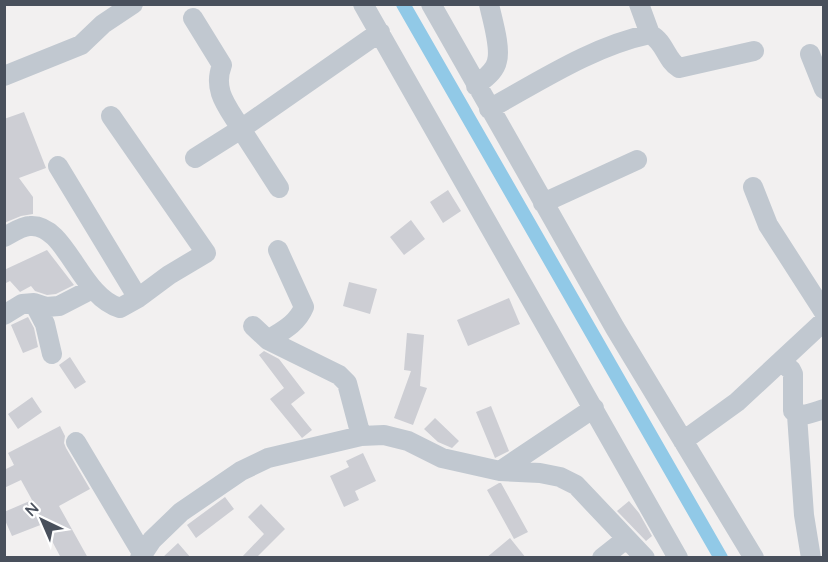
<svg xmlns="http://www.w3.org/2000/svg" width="828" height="562" font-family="Quicksand,sans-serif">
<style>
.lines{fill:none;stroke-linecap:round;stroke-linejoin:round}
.canal{stroke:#91c9e7;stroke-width:14}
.building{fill:#cdced4}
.minor{stroke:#c1c8d0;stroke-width:20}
</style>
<rect width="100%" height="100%" fill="#f2f0f0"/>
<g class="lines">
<path class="canal" d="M 403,4 L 721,558"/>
</g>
<path class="building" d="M 24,112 L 46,168 L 19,178 L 33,197 L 33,214 L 21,216 L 4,223 L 4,119 Z
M 448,190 L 461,211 L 443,223 L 430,202 Z
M 411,220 L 425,239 L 404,255 L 390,237 Z
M 47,250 L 74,285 L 56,294 L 47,295 L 35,291 L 31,286 L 20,292 L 10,281 L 4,284 L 4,270 Z
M 349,282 L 377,289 L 370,314 L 343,306 Z
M 509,298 L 520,324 L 468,346 L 457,320 Z
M 28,317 L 34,328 L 38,347 L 23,353 L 11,325 Z
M 407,333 L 424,335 L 420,386 L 427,388 L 413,425 L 394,418 L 411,371 L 404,370 Z
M 264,351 L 279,359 L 305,393 L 291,404 L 312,430 L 302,438 L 270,399 L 284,388 L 259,355 Z
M 70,357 L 86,382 L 75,389 L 59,365 Z
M 32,397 L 42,412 L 18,429 L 8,414 Z
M 491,406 L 509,451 L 495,458 L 476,412 Z
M 435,418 L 459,441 L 452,448 L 438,442 L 424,429 Z
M 60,426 L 65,436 L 64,443 L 66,448 L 90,489 L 59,506 L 88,558 L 61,558 L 43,524 L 12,536 L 4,518 L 4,512 L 32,500 L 21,480 L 4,488 L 4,470 L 14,465 L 8,453 Z
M 363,453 L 376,481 L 355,491 L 359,500 L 344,507 L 330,476 L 349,467 L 346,461 Z
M 499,483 L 501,483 L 528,532 L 514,539 L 487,490 Z
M 225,497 L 234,509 L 196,538 L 187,525 Z
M 629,501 L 639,513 L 652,536 L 646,541 L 617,511 Z
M 261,504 L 285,529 L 256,558 L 241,558 L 264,534 L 248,517 Z
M 510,538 L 526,558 L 486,558 Z
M 178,543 L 191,558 L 162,558 Z"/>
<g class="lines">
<path class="minor" d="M 363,4 L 678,558
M 431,4 L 615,328 L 754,558
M 639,4 L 650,34
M 193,18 L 222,65 C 212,91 228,107 241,129 L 380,32
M 810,54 L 824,89
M 4,76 L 81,45 L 103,24 L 133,4
M 476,86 C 483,79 495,72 497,61 C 501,47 492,19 489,4
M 489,109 C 540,81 593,46 650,34 C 665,42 666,60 679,68 L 754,51
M 195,158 L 241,129 L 279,188
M 58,166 L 138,298
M 753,187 L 768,225 L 824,312
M 543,203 L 637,160
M 4,237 C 12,233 22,226 30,226 C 66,223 80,297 120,308 L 138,298 L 169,275 L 206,253 L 111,116
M 34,303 L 45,324 L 52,354
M 4,315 L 22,304 L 34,303 L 46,307 L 59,306 L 92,289
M 253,326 L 268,340 L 339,375 L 347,383 L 361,436
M 268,340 C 282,331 297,324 304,307 L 278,250
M 781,361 L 791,370 L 793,374 L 793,411 C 801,419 814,412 824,409
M 797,415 L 804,515 L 811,558
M 683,441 L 737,402 L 824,321
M 76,442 L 142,553
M 500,471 L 594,408
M 140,558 L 152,540 L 181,512 L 241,471 L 268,458 L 361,436 L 384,435 L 408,441 L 442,458 L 500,471 L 540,473 L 560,477 L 576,485 L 645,558
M 602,558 L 626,539"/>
</g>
<rect width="828" height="562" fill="none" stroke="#49505c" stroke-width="12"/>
<g transform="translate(42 520) rotate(316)" stroke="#ffffff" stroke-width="4.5" paint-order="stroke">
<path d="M0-4.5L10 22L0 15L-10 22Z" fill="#49505c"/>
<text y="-9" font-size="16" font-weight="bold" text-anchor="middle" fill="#49505c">N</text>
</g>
</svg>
